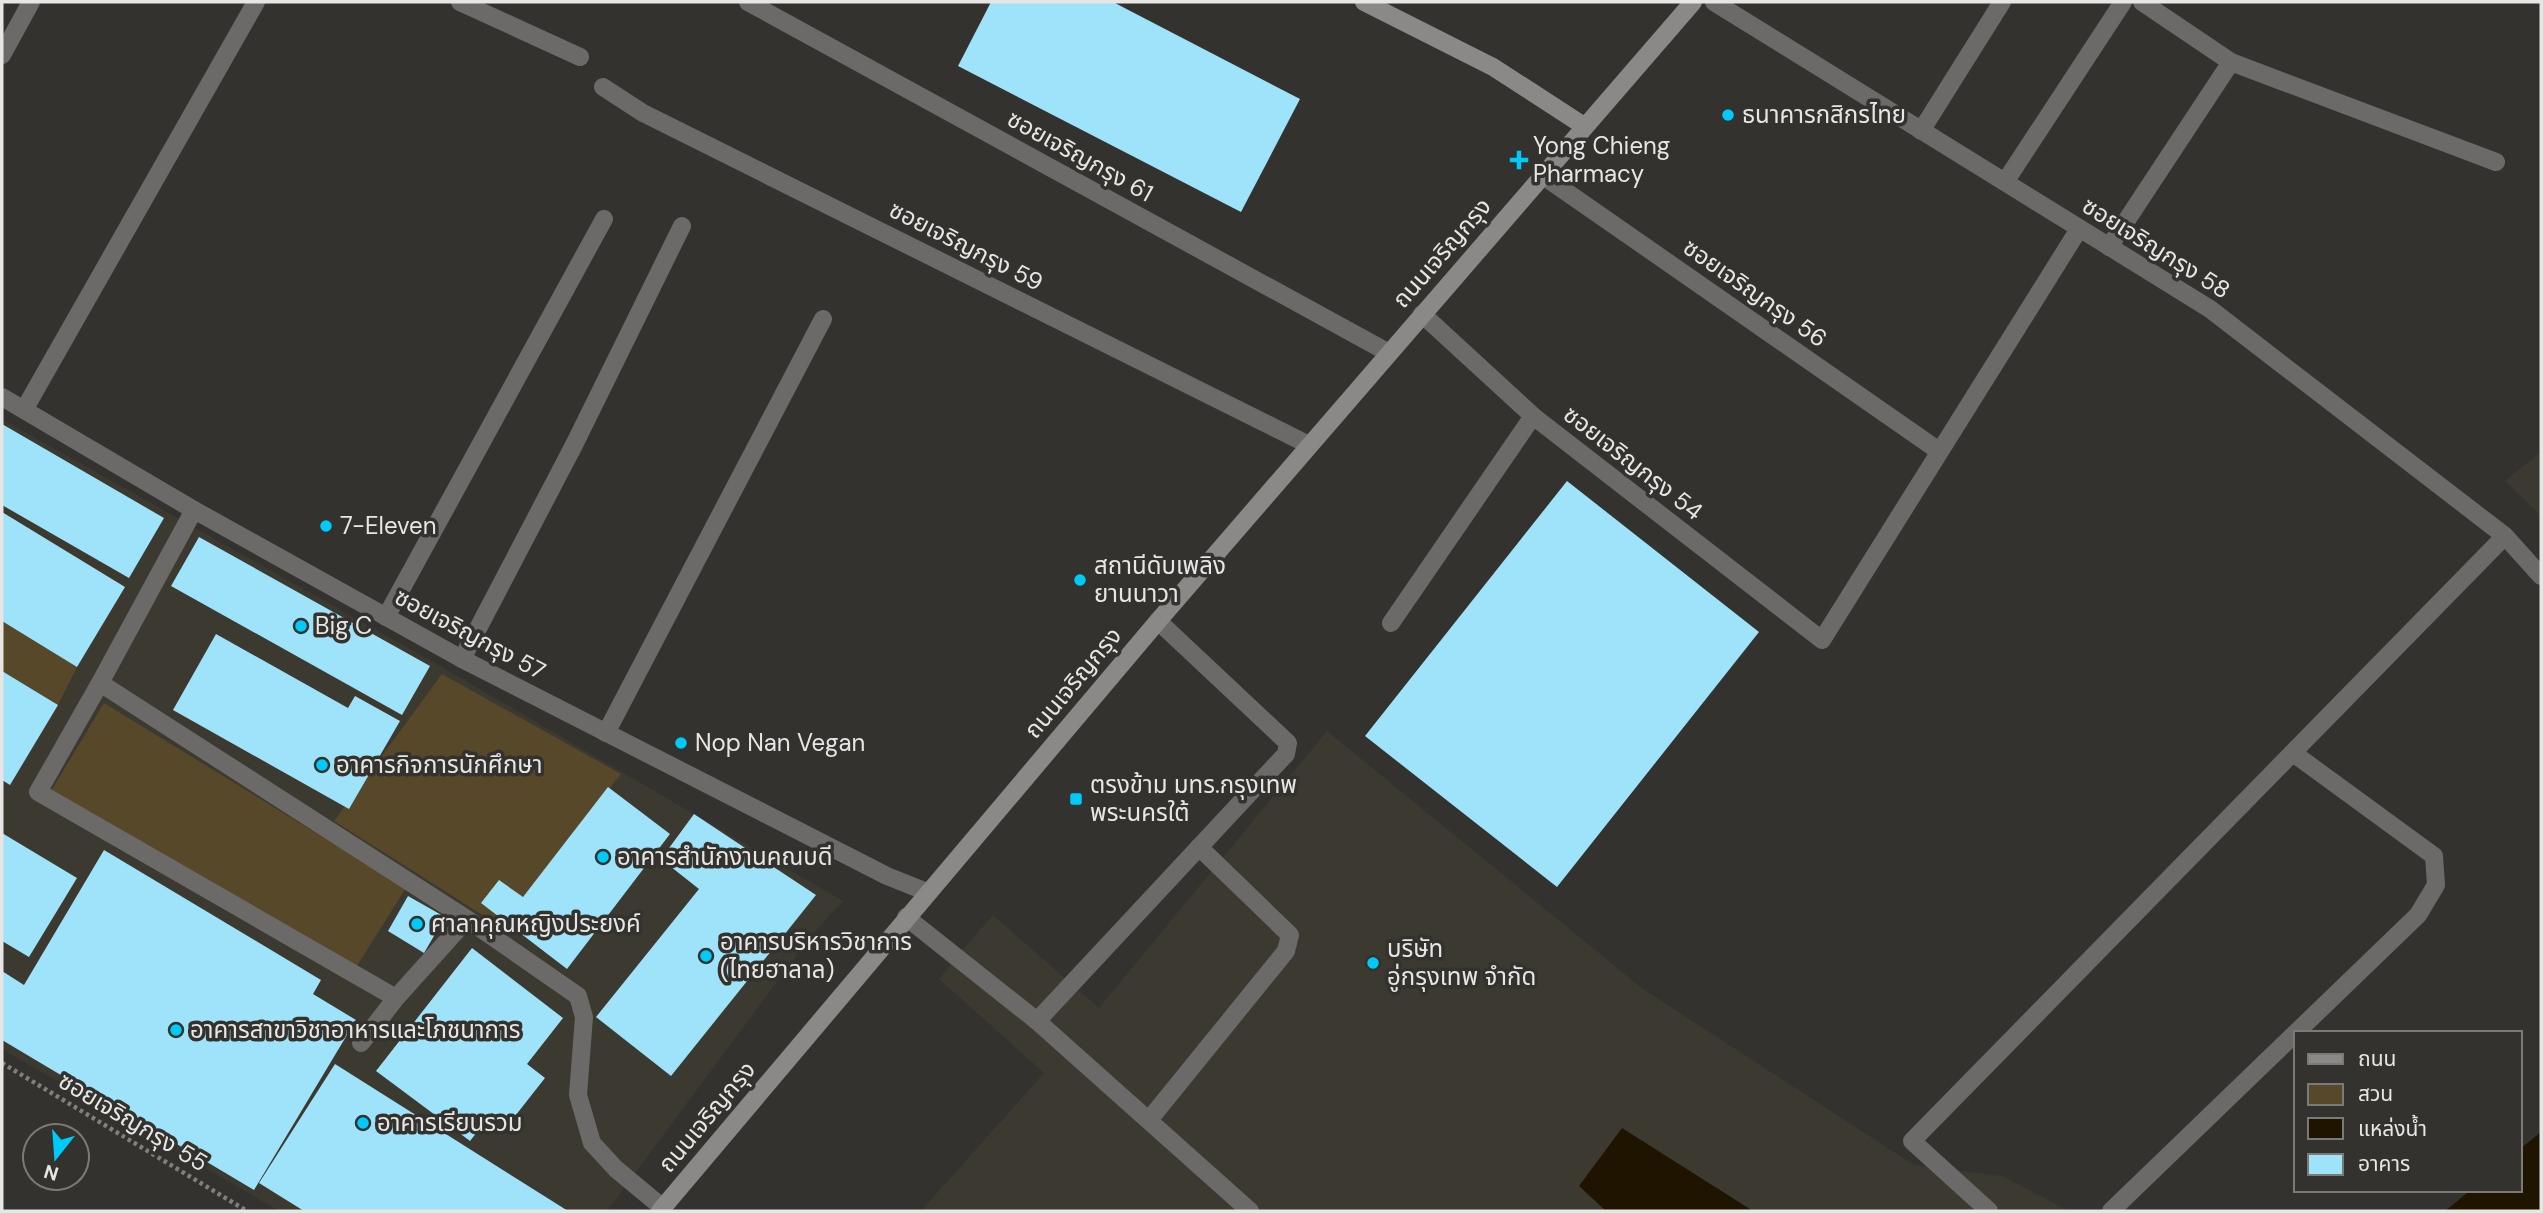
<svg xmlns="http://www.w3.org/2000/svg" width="2543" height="1213" font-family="'DM Sans','Noto Sans Thai',sans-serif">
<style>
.built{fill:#3c3930}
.green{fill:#564829}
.water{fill:#1f1400}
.building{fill:#9fe3fa}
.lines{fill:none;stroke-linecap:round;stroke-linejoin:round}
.path{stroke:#81807e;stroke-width:4.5;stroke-dasharray:3.5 3.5;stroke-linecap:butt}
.lane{stroke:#6b6a69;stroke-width:18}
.street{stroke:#6b6a69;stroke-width:18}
.secondary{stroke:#8a8987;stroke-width:18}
.poi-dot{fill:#00cbf8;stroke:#33322f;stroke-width:2.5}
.labels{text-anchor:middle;stroke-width:7;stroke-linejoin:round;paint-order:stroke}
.poi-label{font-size:24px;fill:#e6e6e4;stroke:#33322f;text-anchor:start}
.street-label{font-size:24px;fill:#e6e6e4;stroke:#33322f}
</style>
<rect width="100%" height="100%" fill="#33322f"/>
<path class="built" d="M 2,419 L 440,666 L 843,901 L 811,936 L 607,1211 L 279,1211 L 2,1049 Z
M 2541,452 L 2541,516 L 2505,481 Z
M 1327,731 L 1643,989 L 1914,1165 L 2002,1176 L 2069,1211 L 921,1211 L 1044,1073 L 939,979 L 966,946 L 993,915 L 1099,1008 Z"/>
<path class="green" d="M 2,619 L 77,667 L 58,705 L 2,671 Z
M 442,674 L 621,774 L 523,897 L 503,928 L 334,821 Z
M 104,703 L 406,888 L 357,966 L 51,791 Z"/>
<path class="water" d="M 1622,1128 L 1753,1211 L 1606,1211 L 1579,1186 Z
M 2541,1132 L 2541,1211 L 2445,1211 L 2471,1190 L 2520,1190 L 2520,1149 Z"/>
<path class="building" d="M 991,2 L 1113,2 L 1300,99 L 1241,212 L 958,66 Z
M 2,424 L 164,518 L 129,578 L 2,505 Z
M 1567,481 L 1759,632 L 1557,887 L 1365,736 Z
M 2,512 L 125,587 L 77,667 L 2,621 Z
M 199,537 L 430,666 L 402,715 L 171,586 Z
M 216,634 L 348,708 L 355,696 L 400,721 L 349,809 L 173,710 Z
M 2,671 L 58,705 L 10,785 L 2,780 Z
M 608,787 L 670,834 L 567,969 L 481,903 L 499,880 L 523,897 Z
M 694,814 L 816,895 L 671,1076 L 596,1017 L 699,889 L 661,859 Z
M 2,833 L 77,878 L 29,957 L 2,941 Z
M 104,850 L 321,980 L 313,994 L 356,1020 L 254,1190 L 2,1040 L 2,971 L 24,985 Z
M 408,896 L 445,917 L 424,953 L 388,931 Z
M 472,948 L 563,1018 L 527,1064 L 545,1078 L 508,1125 L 492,1113 L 470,1141 L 376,1071 Z
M 335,1064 L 568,1211 L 304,1211 L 259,1183 Z"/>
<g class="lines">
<path class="path" d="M 2,1063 L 247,1211"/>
<path class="lane" d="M 2231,62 L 2496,162
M 1921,131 L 2002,2
M 2005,182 L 2123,2
M 2109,247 L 2231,62 L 2142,2
M 194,510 L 100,683 L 467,919 L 578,996 L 584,1017 L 578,1095 L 592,1143 L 616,1169 L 663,1208
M 1391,623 L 1533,416
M 462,659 L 574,445 L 682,226
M 100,683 L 38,792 L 396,998
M 606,733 L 823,319
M 1037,1021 L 1250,1211
M 361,1043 L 396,998 L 467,919
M 1149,1120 L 1286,951 L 1290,935 L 1199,847"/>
<path class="street" d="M 460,2 L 580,57
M 748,2 L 1389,353
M 1714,2 L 2210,309 L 2505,536 L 2541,576
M 2,55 L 31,2
M 603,87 L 643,113 L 1309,445
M 1542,175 L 1939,451
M 1422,314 L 1533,416 L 1822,640 L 2079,229
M 2,397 L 194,510 L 462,659 L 887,876 L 927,892
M 24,410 L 256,2
M 386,617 L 604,219
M 906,917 L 1037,1021 L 1286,754 L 1288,743 L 1158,621
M 1989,1211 L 1912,1141 L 2505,536
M 2111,1211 L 2418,915 L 2436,885 L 2434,856 L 2293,753"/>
<path class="secondary" d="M 1364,2 L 1493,67 L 1584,126
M 660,1211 L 1158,621 L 1693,2"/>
</g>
<g class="poi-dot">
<circle cx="1728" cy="115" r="7"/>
<path d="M1515.5 149.5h7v7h7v7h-7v7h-7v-7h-7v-7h7z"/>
<circle cx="326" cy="526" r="7"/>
<circle cx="1080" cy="580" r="7"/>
<circle cx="301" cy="626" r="7"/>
<circle cx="681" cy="743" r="7"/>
<circle cx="322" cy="765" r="7"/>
<rect x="1069" y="792" width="14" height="14" rx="3.5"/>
<circle cx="603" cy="857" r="7"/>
<circle cx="417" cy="924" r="7"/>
<circle cx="706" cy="956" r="7"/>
<circle cx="1373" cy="963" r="7"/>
<circle cx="176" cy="1030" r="7"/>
<circle cx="363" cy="1123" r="7"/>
</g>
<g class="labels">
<g class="poi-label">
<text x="1742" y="123">ธนาคารกสิกรไทย</text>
<text x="1533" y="154">Yong Chieng<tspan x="1533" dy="28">Pharmacy</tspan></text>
<text x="340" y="534">7-Eleven</text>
<text x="1094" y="574">สถานีดับเพลิง<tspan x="1094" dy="28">ยานนาวา</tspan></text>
<text x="315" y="634">Big C</text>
<text x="695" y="751">Nop Nan Vegan</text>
<text x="336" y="773">อาคารกิจการนักศึกษา</text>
<text x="1090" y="793">ตรงข้าม มทร.กรุงเทพ<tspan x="1090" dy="28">พระนครใต้</tspan></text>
<text x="617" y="865">อาคารสำนักงานคณบดี</text>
<text x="431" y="932">ศาลาคุณหญิงประยงค์</text>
<text x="720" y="950">อาคารบริหารวิชาการ<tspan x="720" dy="28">(ไทยฮาลาล)</tspan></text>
<text x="1387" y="957">บริษัท<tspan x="1387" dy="28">อู่กรุงเทพ จำกัด</tspan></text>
<text x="190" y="1038">อาคารสาขาวิชาอาหารและโภชนาการ</text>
<text x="377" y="1131">อาคารเรียนรวม</text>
</g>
<g class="street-label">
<text transform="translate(1080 156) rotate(29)" y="8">ซอยเจริญกรุง 61</text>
<text transform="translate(966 246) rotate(27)" y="8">ซอยเจริญกรุง 59</text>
<text transform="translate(2156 248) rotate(32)" y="8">ซอยเจริญกรุง 58</text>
<text transform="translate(1442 253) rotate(-49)" y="8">ถนนเจริญกรุง</text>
<text transform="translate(1755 293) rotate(35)" y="8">ซอยเจริญกรุง 56</text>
<text transform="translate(1633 463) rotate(38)" y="8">ซอยเจริญกรุง 54</text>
<text transform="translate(470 634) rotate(28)" y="8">ซอยเจริญกรุง 57</text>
<text transform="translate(1073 683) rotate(-50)" y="8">ถนนเจริญกรุง</text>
<text transform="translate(707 1117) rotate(-50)" y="8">ถนนเจริญกรุง</text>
<text transform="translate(133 1122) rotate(31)" y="8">ซอยเจริญกรุง 55</text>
</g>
</g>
<rect width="2543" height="1213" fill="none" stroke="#e6e6e4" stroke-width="7"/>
<rect x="2294" y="1031" width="228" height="161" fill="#33322f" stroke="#7b7a77" stroke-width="2"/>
<rect x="2308" y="1054" width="35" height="10" fill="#8a8987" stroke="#7b7a77" stroke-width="2"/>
<text x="2358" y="1066" font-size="21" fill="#e6e6e4">ถนน</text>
<rect x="2308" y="1084" width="35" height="21" fill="#564829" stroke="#7b7a77" stroke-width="2"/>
<text x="2358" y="1101" font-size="21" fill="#e6e6e4">สวน</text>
<rect x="2308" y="1118" width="35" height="21" fill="#1f1400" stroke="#7b7a77" stroke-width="2"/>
<text x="2358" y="1136" font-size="21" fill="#e6e6e4">แหล่งน้ำ</text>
<rect x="2308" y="1154" width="35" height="21" fill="#9fe3fa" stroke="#7b7a77" stroke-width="2"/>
<text x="2358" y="1171" font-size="21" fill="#e6e6e4">อาคาร</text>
<g transform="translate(56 1157) rotate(197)"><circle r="33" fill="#33322f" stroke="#7b7a77" stroke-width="2"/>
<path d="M0-5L12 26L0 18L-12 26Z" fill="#00cbf8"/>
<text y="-10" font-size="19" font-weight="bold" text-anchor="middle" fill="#e6e6e4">N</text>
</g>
</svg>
